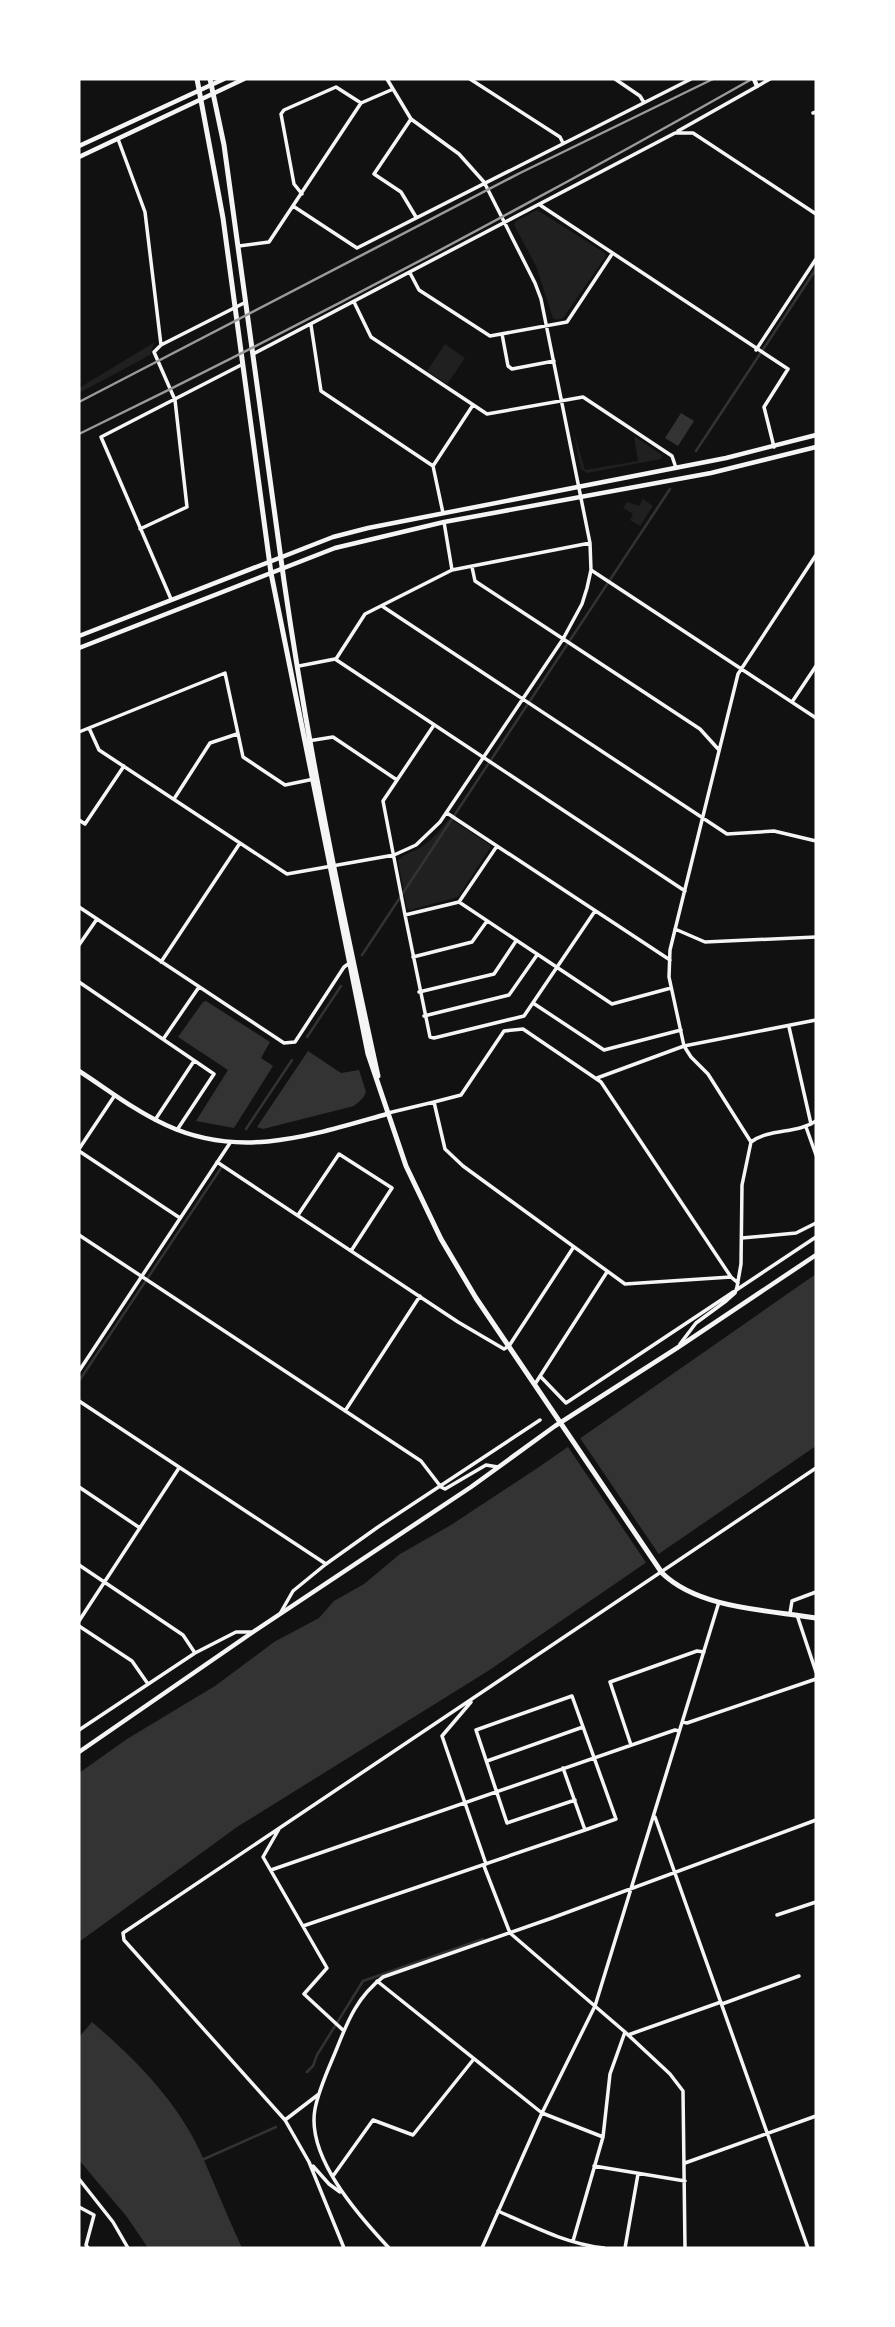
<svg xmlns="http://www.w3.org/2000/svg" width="895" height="2327" font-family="Lora,serif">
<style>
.green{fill:#202020}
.water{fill:#333}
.pier{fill:#111}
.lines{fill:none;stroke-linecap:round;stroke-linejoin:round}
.stream{stroke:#333;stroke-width:2.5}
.minor{stroke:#f5f5f5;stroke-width:3.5}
.tertiary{stroke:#f5f5f5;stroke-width:4.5}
.primary{stroke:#f5f5f5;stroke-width:5}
.rail{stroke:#9a9a9a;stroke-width:2.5}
</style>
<rect width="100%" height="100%" fill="#111"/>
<path class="green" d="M 537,210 L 605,253 L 606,256 L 563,318 L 556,320 L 553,318 L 536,266 L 514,225 L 516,221 Z
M 155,342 L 150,355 L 79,393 L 79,388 Z
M 445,344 L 465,358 L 447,384 L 427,371 Z
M 574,433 L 585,470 L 638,461 L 634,436 L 662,455 L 661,459 L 587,473 L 581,469 Z
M 643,499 L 653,506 L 640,526 L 630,520 L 633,514 L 623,508 L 627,502 L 639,506 Z
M 451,819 L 490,845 L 490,848 L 458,897 L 410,910 L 407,909 L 398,861 C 403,854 410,853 418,849 C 430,842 440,831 448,820 Z"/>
<path class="water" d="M 681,413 L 694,421 L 678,446 L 665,438 Z
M 206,1001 L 270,1042 L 261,1058 L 273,1066 L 234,1128 L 196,1121 L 228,1070 L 178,1037 L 203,1002 Z
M 308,1051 L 341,1073 L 359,1070 L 366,1092 L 363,1098 L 354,1106 L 263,1129 L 257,1127 Z
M 816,1274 L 816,1446 L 488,1671 L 237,1827 L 79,1942 L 79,1773 L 127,1739 L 215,1686 L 274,1642 L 319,1618 L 334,1601 L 364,1584 L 400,1554 L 451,1525 L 539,1467 Z
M 92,2022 C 134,2058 175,2099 199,2149 C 214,2182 227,2216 242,2248 L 148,2248 L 127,2217 L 79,2160 L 79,2037 Z"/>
<path class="pier" d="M 578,1435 L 660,1556 L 647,1564 L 566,1444 Z"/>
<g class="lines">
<path class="stream" d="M 696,451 L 816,269
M 362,955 L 670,489
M 307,1037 L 341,986
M 246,1129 L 292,1060
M 79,1381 L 221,1168
M 307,2072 L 313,2066 L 317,2055 L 363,1981 L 483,1939
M 202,2160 L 276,2127"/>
<path class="minor" d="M 470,79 L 560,137 L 563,143
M 615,79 L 640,96 L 643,101
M 813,113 L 816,112
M 411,119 L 374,174 L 401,192 L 416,217
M 678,131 L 770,79
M 118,139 L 145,212 L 161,345 L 244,303
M 302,194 L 294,184 L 281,114 L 284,110 L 336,87 L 361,103
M 540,205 L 788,369 L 764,407 L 774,447
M 293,206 L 357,248 L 691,79
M 239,246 L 269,242 L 361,103 L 391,90
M 410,273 L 419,290 L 490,336 L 567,322 L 612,254
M 354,302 L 371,337 L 487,414 L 583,397 L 672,456 L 676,468
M 311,325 L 321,391 L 433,466 L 443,513
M 502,334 L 508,366 L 512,369 L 554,361
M 756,350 L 816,259
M 253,354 L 675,133 L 693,133 L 816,214
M 433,466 L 473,405
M 444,522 L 452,570
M 140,529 L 187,507 L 175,400 L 154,352 L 161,345
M 472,567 L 475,581 L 700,729 L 719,750
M 591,570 L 816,718
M 171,599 L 101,437 L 243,364
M 382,606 L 727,834 L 774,831 L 816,841
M 336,659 L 365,614 L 452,570 L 590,543
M 299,666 L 335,659 L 685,891
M 792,702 L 816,666
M 89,728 L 99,750 L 287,874 L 394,855 L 416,845 L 440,822 L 563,639 L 582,604 L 587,588 L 591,570 L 590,543 L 541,299 L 535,283 L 484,182 L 459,154 L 411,119 L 387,79
M 79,732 L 225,673 L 243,757 L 285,785 L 314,779
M 308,741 L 333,737 L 397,780
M 174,799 L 210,743 L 237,734
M 447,813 L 670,960
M 79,820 L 85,824 L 124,766
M 497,846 L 459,902 L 405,915 L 430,1037 L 434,1038 L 524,1016 L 595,911
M 459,902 L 612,1004 L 671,988
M 79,907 L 284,1043 L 295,1042 L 344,967 L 351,962
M 405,915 L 383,801 L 434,725
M 675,929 L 705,942 L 816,937
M 79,945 L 97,919
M 413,957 L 472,942 L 487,921
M 161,962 L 240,843
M 79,982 L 214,1074 L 177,1130
M 419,992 L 494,974 L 516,941
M 533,1003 L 604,1050 L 681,1030
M 424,1016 L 509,995 L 537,955
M 789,1027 L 811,1124
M 164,1038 L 199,987
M 597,1078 L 684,1046 L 816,1020
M 434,1102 L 461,1095 L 504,1031 L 523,1029 L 601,1082 L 731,1277
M 388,1113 L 434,1102 L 445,1149 L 463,1166 L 625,1284 L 731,1277 L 738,1283
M 155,1120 L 194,1061
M 806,1127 L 816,1155
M 751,1142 C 770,1128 797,1134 816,1121
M 79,1149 L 115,1095
M 79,1151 L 180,1218
M 217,1162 L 458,1322 L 504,1349 L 509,1346 L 573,1248
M 298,1215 L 339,1154 L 392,1188 L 351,1251
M 79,1235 L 421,1461 L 441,1487 L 445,1489 L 486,1465 L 498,1467
M 742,1238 L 796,1233 L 816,1223
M 680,1344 L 696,1323 L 726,1301 L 735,1293 L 737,1287 L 741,1264 L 742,1185 L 751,1142 L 708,1074 L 691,1057 L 684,1046 L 669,977 L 670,950 L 738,674 L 816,555
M 79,1371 L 230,1143
M 540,1376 L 566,1403 L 816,1237
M 535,1384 L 607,1272
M 79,1401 L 326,1564
M 345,1411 L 420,1296
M 79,1487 L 140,1528
M 79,1565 L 183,1635 L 195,1653
M 281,1612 L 293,1591 L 326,1564 L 378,1527 L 540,1420
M 790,1613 L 792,1601 L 816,1592
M 797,1615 L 816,1672
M 79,1621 L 179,1468
M 79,1626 L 132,1661 L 148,1684
M 471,1702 L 442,1736 L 486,1864
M 683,1722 L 687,1723 L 816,1679
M 79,1730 L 195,1653 L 236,1632 L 251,1632
M 631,1745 L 610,1682 L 697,1651 L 704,1652
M 487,1761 L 583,1727
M 575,1800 L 507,1823 L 476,1730 L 572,1696 L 616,1819 L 585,1830
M 655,1817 L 808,2248
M 279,1829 L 263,1857 L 327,1968 L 304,1994 L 344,2031
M 484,1866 L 510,1933 L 625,2032 L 670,2074 L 683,2091 L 685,2248
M 271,1870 L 675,1730 L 679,1731
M 777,1915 L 816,1902
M 303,1926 L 585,1830 L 563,1768
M 377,1981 L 542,2113 L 603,2137
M 722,2004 L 799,1976
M 628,2035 L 721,2002
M 285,2120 L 319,2094
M 685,2163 L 816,2116
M 313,2166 L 329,2184 L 340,2192
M 594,2166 L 685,2181
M 333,2176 L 373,2120 L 413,2135 L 473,2060
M 79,2179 L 113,2222 L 128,2248
M 79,2207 L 94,2215 L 86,2245 L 88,2248
M 498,2211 C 532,2226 567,2244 604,2248
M 573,2241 L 603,2137 L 610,2074 L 625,2032
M 344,2248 L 309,2162 L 285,2120 L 124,1940 L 123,1933 L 816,1468
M 389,2248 C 359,2216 306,2157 315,2109 C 319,2088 329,2068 337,2048 C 348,2020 358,1996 383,1977 L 552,1918 L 816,1820
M 482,2248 L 542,2113 L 595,2006 L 719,1602
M 625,2248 L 638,2174"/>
<path class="tertiary" d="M 754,79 L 757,86
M 79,146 L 224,79
M 79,157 L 244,79
M 79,636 L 333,537 L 368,528 L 726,458 L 816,435
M 79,648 L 335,548 L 444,522 L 711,473 L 816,447
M 79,1071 C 107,1089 135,1111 166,1125 C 241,1160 312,1135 387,1114
M 79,1752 L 253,1632 L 471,1487 L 555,1426 L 677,1348 L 816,1255"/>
<path class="primary" d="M 197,79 L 223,218 L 271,573 L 368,1054 L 406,1166 L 441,1239 L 476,1298 L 662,1573 C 699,1609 768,1610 816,1618
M 210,79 L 224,145 C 245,290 263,436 284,581 C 308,748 342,912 378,1076"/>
<path class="rail" d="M 79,402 L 520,173 L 713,79
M 79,434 C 307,323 531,204 752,79"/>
</g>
<rect width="895" height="2327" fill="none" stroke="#ffffff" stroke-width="161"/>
</svg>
